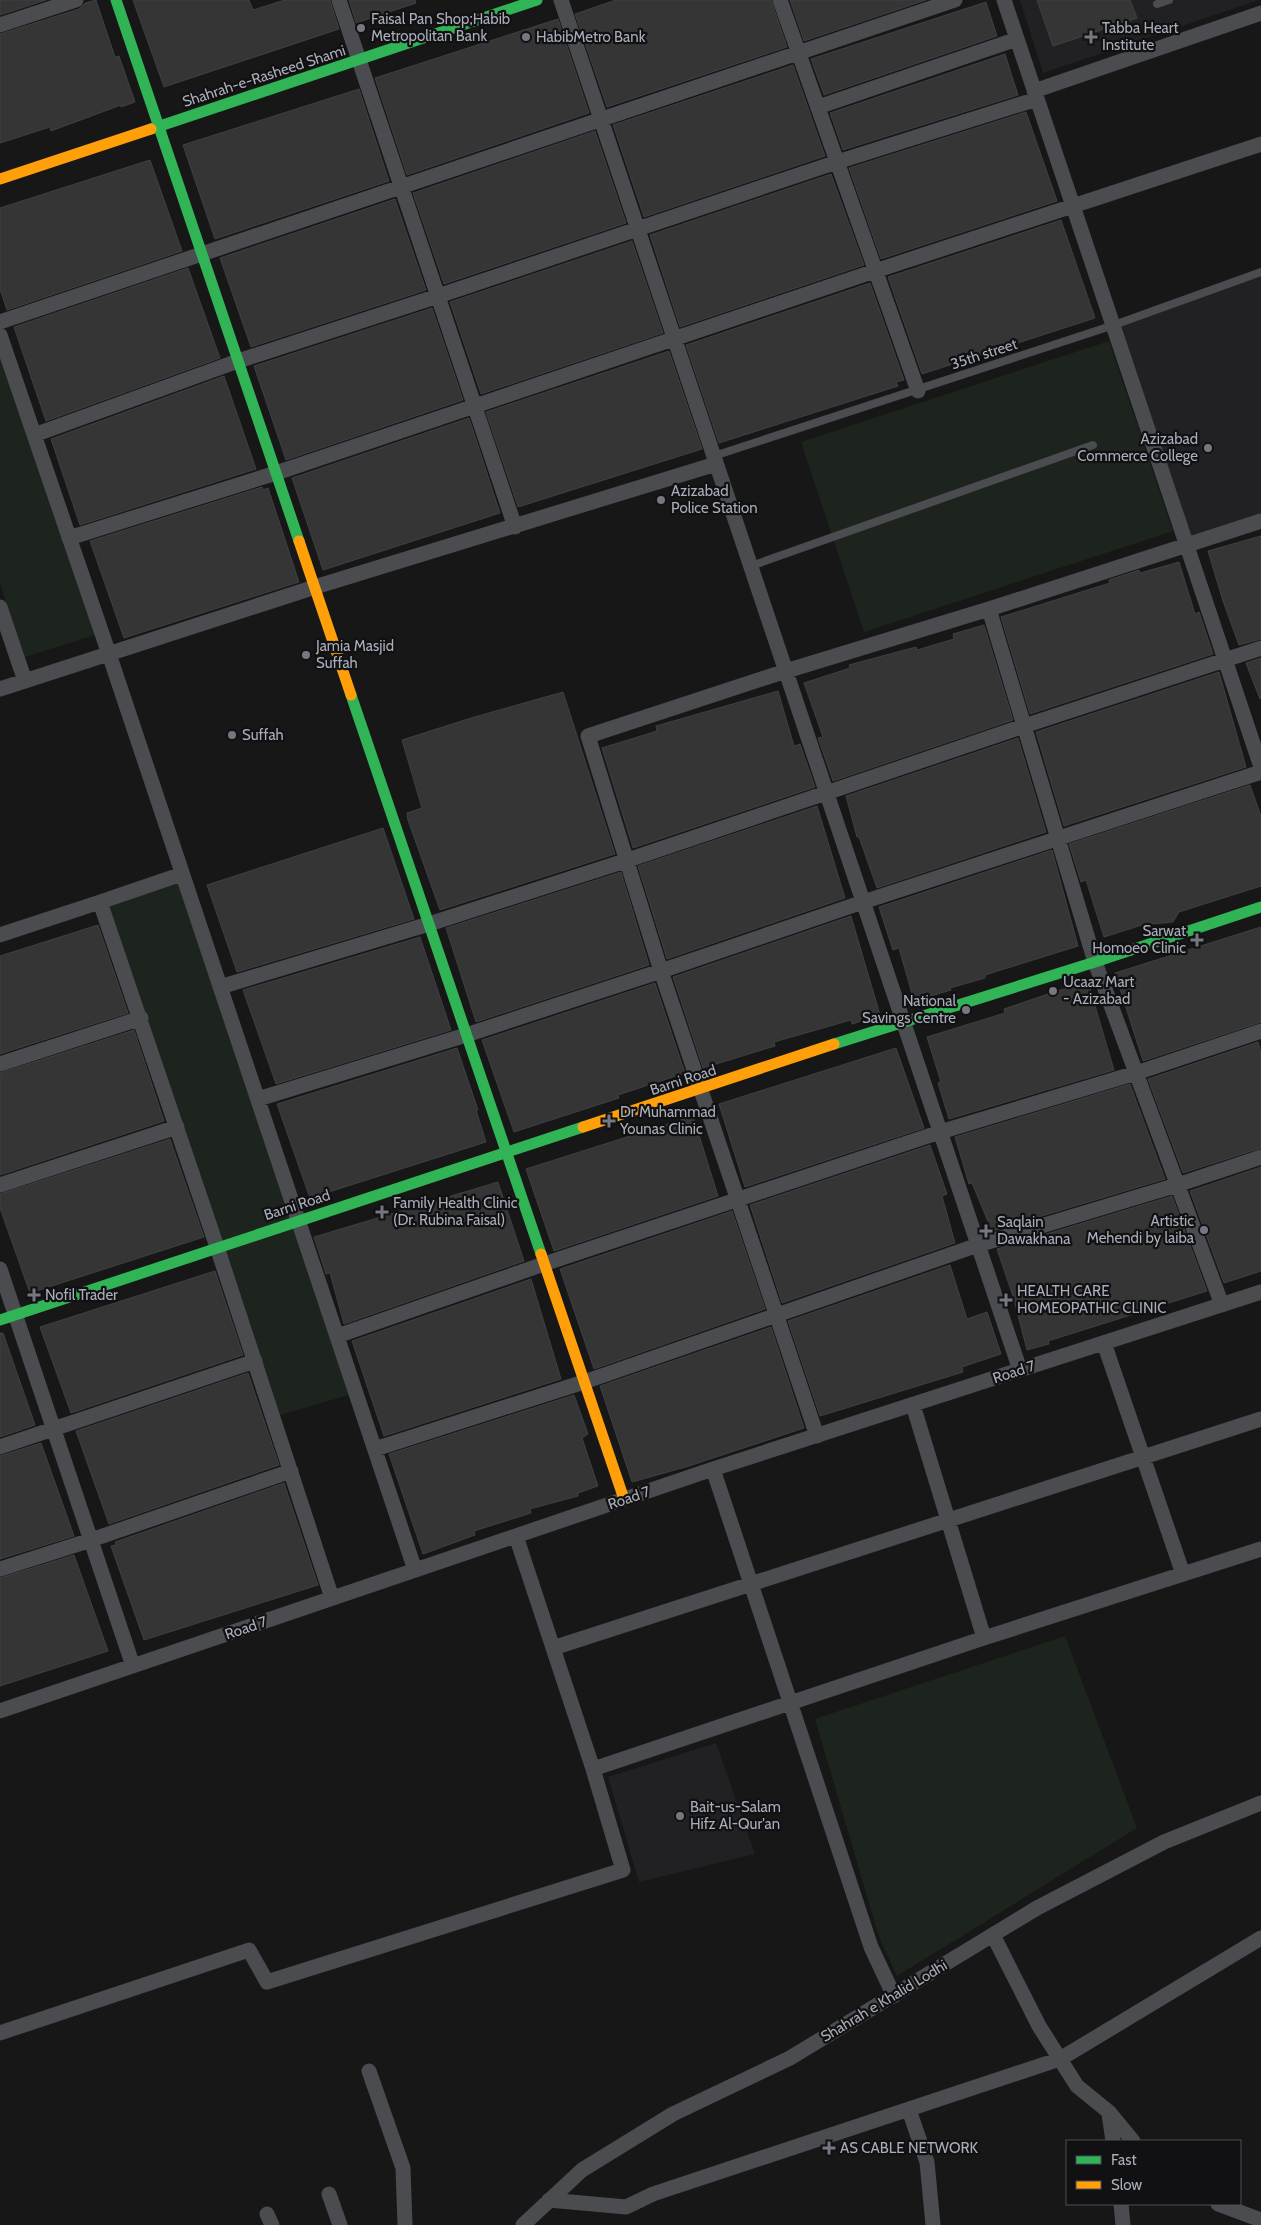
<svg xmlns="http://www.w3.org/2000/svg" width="1261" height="2225" font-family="Cabin,sans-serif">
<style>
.built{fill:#212123}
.green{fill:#1d241e}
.building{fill:#353536;stroke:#3f4043}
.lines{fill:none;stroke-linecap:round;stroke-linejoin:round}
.lane{stroke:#4b4c50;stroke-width:8}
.street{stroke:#4b4c50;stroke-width:15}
.fast{stroke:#30b455;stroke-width:11}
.slow{stroke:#ff9f0a;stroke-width:11}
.poi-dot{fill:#757880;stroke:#111113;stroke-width:2}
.labels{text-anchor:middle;stroke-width:4.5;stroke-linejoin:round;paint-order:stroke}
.poi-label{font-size:15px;fill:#a8adb8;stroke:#111113;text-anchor:start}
.street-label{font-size:15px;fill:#a8adb8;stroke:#111113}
</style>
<rect width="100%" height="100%" fill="#171717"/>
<path class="built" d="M 1020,0 L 1259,0 L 1043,73 Z
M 1261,272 L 1261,521 L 1187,547 L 1114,325 Z
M 716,1743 L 755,1854 L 639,1882 L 608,1777 Z"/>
<path class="green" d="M 1109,341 L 1173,531 L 864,632 L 801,442 Z
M 0,353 L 95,635 L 25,657 L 0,584 Z
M 182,874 L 356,1393 L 273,1417 L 100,902 Z
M 1065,1636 L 1137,1828 L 897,1976 L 879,1937 L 815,1719 Z"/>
<path class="building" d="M 0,0 L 46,0 L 0,15 Z
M 96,0 L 115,57 L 119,56 L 135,102 L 121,107 L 121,105 L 51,131 L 50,127 L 0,143 L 0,34 L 79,9 L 85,3 Z
M 133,0 L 249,0 L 253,10 L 285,0 L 330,0 L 339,29 L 164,87 Z
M 349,0 L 415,0 L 416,3 L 356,23 Z
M 616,0 L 771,0 L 787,47 L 607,107 L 575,14 Z
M 790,0 L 926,0 L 804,41 Z
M 1037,0 L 1130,0 L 1137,18 L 1053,46 Z
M 986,2 L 997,36 L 824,95 L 811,59 Z
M 558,19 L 589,113 L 407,175 L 375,78 Z
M 1005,54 L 1018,95 L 843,150 L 830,113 Z
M 793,65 L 825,156 L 644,217 L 613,125 Z
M 359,89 L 389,181 L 215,239 L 183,145 Z
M 1026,112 L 1057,201 L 881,259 L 849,168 Z
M 595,131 L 626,223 L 444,284 L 413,193 Z
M 150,160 L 182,251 L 7,310 L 0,289 L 0,208 Z
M 831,174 L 864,265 L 680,327 L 650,235 Z
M 395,199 L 426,290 L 251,347 L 220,258 Z
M 1061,220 L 1095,318 L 922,374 L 888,277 Z
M 632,241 L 663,333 L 481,394 L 450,302 Z
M 188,268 L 220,358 L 46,421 L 14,327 Z
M 870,283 L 904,380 L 896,382 L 898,386 L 719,443 L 686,345 Z
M 432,308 L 463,400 L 286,460 L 254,366 Z
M 669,351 L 702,449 L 518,507 L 486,412 Z
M 224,376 L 256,469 L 80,525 L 51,439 Z
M 469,418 L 500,513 L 323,570 L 292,478 Z
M 262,487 L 263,490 L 268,488 L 299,582 L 124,638 L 90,541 Z
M 1261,536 L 1261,639 L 1239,645 L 1223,601 L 1208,551 Z
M 1179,562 L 1195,614 L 1199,612 L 1213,654 L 1030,714 L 1001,617 L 1110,583 L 1109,580 L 1139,570 L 1140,573 Z
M 984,625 L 1013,720 L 833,781 L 818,738 L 823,737 L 804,683 L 850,668 L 849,665 L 916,647 L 917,650 L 954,639 L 953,634 Z
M 1261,658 L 1261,698 L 1260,699 L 1246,663 Z
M 1219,672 L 1246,767 L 1064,826 L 1036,732 Z
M 778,691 L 794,746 L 800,744 L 815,787 L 633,848 L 602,748 L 657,731 L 656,726 Z
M 563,692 L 615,854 L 440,910 L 408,820 L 407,813 L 422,808 L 402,740 L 471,718 Z
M 1018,738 L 1046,832 L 877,888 L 859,837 L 857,837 L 846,796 Z
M 1250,785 L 1261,816 L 1261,886 L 1179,912 L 1173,922 L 1142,925 L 1104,937 L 1086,880 L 1081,882 L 1069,844 Z
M 817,806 L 845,898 L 667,959 L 638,866 Z
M 383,828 L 414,919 L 237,972 L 207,885 Z
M 1052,850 L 1078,946 L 985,975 L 985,978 L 950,988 L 951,990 L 914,1001 L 899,948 L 893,950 L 879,907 Z
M 621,872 L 649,965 L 476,1022 L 446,928 Z
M 851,916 L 880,1015 L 852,1024 L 851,1020 L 774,1042 L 775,1046 L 703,1068 L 673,977 Z
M 98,925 L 128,1013 L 0,1054 L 0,956 Z
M 1261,927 L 1261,1022 L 1143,1061 L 1115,973 Z
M 420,937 L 451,1030 L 276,1084 L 243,990 Z
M 1088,982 L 1114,1070 L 949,1119 L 938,1083 L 941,1082 L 927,1037 L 1005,1013 L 1004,1009 L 1054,992 Z
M 655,983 L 685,1073 L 618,1095 L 619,1098 L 514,1132 L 482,1040 Z
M 134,1030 L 164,1121 L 0,1175 L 0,1073 Z
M 1258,1042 L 1261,1053 L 1261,1148 L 1183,1173 L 1148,1079 Z
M 457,1048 L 478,1110 L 476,1110 L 486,1142 L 310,1198 L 277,1104 Z
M 896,1048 L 924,1128 L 745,1187 L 719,1104 Z
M 1130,1084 L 1165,1179 L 992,1231 L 972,1183 L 969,1184 L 955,1137 Z
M 693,1116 L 718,1196 L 554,1251 L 526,1169 Z
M 170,1139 L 204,1237 L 30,1293 L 0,1208 L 0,1194 Z
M 930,1145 L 946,1191 L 947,1194 L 942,1196 L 955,1243 L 782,1303 L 750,1205 Z
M 1261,1167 L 1261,1271 L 1224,1283 L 1190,1191 Z
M 498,1182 L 524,1261 L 344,1324 L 330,1273 L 326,1274 L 314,1237 Z
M 1172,1196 L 1207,1291 L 1048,1341 L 1049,1344 L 1027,1350 L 1013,1296 L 997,1249 Z
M 732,1211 L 765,1309 L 594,1369 L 560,1269 Z
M 950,1265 L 967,1319 L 987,1312 L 1001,1354 L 962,1367 L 963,1372 L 820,1416 L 788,1321 Z
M 215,1271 L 243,1355 L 71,1413 L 40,1327 Z
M 531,1279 L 561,1379 L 384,1436 L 352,1341 Z
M 771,1327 L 804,1428 L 689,1466 L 632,1482 L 600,1386 Z
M 0,1333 L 3,1333 L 35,1425 L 0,1437 Z
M 248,1373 L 279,1465 L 109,1524 L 76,1431 Z
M 574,1395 L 588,1434 L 582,1438 L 598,1486 L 578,1493 L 578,1496 L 530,1509 L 531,1513 L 474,1531 L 475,1535 L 423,1554 L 389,1454 Z
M 41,1443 L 74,1536 L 0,1559 L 0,1456 Z
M 284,1483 L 318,1585 L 144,1640 L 111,1546 L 116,1545 L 115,1542 Z
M 74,1555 L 108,1651 L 0,1686 L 0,1578 Z"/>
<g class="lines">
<path class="lane" d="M 1157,4 L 1169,0
M 714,456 L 1114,325 L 1261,272
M 751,566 L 1093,445"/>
<path class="street" d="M 339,0 L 515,527
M 561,0 L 1020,1370
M 780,0 L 918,391
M 1004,0 L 1261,767
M 0,25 L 76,0
M 1034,91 L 1261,13
M 818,107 L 1017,39
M 0,322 L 955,0
M 0,335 L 109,654 L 415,1570
M 34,435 L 238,361 L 438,296 L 837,162 L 1037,99
M 69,538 L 276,473 L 875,271 L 1261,144
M 0,607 L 25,681
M 989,609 L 1095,962 L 1222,1305
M 0,689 L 315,587 L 716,464
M 182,874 L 100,902 L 217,1247 L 332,1598
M 0,935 L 100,902
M 220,987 L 429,924 L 625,861 L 1024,726 L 1261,648
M 0,1064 L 141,1018
M 258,1099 L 466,1035 L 661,971 L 863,902 L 1261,772
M 0,1185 L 177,1127
M 0,1269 L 133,1666
M 337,1336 L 544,1264 L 940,1132 L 1136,1073 L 1261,1031
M 1104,1343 L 1183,1574
M 913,1405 L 984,1638
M 817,1436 L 661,971 L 588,736 L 786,671 L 989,609 L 1261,521
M 0,1447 L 255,1361
M 375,1449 L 584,1382 L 978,1245 L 1177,1185 L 1261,1157
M 713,1469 L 871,1947 L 894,1996
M 0,1569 L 91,1540 L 291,1471
M 553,1648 L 1261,1419
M 0,1711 L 713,1469 L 1261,1292
M 593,1769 L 984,1638 L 1261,1549
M 993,1935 L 1039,2026 L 1077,2086 L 1109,2112 L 1133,2141
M 0,2033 L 249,1950 L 267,1982 L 623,1870 L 593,1769 L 516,1536
M 369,2071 L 403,2168 L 405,2225
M 909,2110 L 927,2162 L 933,2225
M 1109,2114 L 1113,2141
M 329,2194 L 340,2225
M 549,2200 L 626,2207 L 653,2194 L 1060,2059 L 1261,1938
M 1121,2204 L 1123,2225
M 1218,2204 L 1261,2220
M 267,2214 L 272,2225
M 523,2225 L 582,2170 L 673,2114 L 790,2058 L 1037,1908 L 1164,1842 L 1261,1803"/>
<path class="fast" d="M 116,0 L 299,541
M 151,129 L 537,0
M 351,695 L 541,1254
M 834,1044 L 1095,962 L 1261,907
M 0,1320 L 583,1127"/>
<path class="slow" d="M 0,179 L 151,129
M 299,541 L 351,695
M 583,1127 L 834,1044
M 541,1254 L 624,1499"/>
</g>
<g class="poi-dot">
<circle cx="361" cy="28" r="5"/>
<circle cx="526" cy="37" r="5"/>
<path d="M1088.5 29.5h5v5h5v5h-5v5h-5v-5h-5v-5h5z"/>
<circle cx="1208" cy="448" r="5"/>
<circle cx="661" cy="500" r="5"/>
<circle cx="306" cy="655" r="5"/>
<circle cx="232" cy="735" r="5"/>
<path d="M1194.5 932.5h5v5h5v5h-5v5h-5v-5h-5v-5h5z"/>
<circle cx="1053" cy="991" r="5"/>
<circle cx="966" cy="1010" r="5"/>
<path d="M606.5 1113.5h5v5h5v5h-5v5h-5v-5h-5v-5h5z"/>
<path d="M379.5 1204.5h5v5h5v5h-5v5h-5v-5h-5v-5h5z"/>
<circle cx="1204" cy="1230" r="5"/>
<path d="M983.5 1223.5h5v5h5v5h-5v5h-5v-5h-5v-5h5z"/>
<path d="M31.5 1287.5h5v5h5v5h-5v5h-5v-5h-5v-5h5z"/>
<path d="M1003.5 1292.5h5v5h5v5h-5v5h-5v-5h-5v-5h5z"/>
<circle cx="680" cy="1816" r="5"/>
<path d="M826.5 2140.5h5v5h5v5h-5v5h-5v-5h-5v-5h5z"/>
</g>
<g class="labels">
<g class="poi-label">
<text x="371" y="24">Faisal Pan Shop;Habib<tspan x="371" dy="17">Metropolitan Bank</tspan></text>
<text x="1102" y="33">Tabba Heart<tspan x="1102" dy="17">Institute</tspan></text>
<text x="536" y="42">HabibMetro Bank</text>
<text x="1198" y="444" text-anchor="end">Azizabad<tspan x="1198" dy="17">Commerce College</tspan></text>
<text x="671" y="496">Azizabad<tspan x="671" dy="17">Police Station</tspan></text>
<text x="316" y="651">Jamia Masjid<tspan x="316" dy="17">Suffah</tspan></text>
<text x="242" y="740">Suffah</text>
<text x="1186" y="936" text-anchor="end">Sarwat<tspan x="1186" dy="17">Homoeo Clinic</tspan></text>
<text x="1063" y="987">Ucaaz Mart<tspan x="1063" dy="17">- Azizabad</tspan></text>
<text x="956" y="1006" text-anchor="end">National<tspan x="956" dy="17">Savings Centre</tspan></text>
<text x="620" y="1117">Dr Muhammad<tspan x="620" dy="17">Younas Clinic</tspan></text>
<text x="393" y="1208">Family Health Clinic<tspan x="393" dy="17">(Dr. Rubina Faisal)</tspan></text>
<text x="1194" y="1226" text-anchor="end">Artistic<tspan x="1194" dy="17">Mehendi by laiba</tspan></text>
<text x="997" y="1227">Saqlain<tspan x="997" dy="17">Dawakhana</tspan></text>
<text x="1017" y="1296">HEALTH CARE<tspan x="1017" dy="17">HOMEOPATHIC CLINIC</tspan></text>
<text x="45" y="1300">Nofil Trader</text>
<text x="690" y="1812">Bait-us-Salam<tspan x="690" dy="17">Hifz Al-Qur'an</tspan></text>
<text x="840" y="2153">AS CABLE NETWORK</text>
</g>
<g class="street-label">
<text transform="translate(264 76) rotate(-18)" y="5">Shahrah-e-Rasheed Shami</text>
<text transform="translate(984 354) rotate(-18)" y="5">35th street</text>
<text transform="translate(683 1080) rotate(-18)" y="5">Barni Road</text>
<text transform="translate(297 1205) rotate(-18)" y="5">Barni Road</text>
<text transform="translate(1014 1372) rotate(-18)" y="5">Road 7</text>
<text transform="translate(629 1498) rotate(-19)" y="5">Road 7</text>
<text transform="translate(246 1628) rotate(-19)" y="5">Road 7</text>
<text transform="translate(884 2001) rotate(-31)" y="5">Shahrah e Khalid Lodhi</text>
</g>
</g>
<rect x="1066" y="2140" width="175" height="65" fill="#111113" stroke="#4d4f55"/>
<rect x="1076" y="2156" width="25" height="8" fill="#30b455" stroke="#4d4f55"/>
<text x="1111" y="2165" font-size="15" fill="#a8adb8">Fast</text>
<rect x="1076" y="2181" width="25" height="8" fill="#ff9f0a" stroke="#4d4f55"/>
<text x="1111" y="2190" font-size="15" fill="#a8adb8">Slow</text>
</svg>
